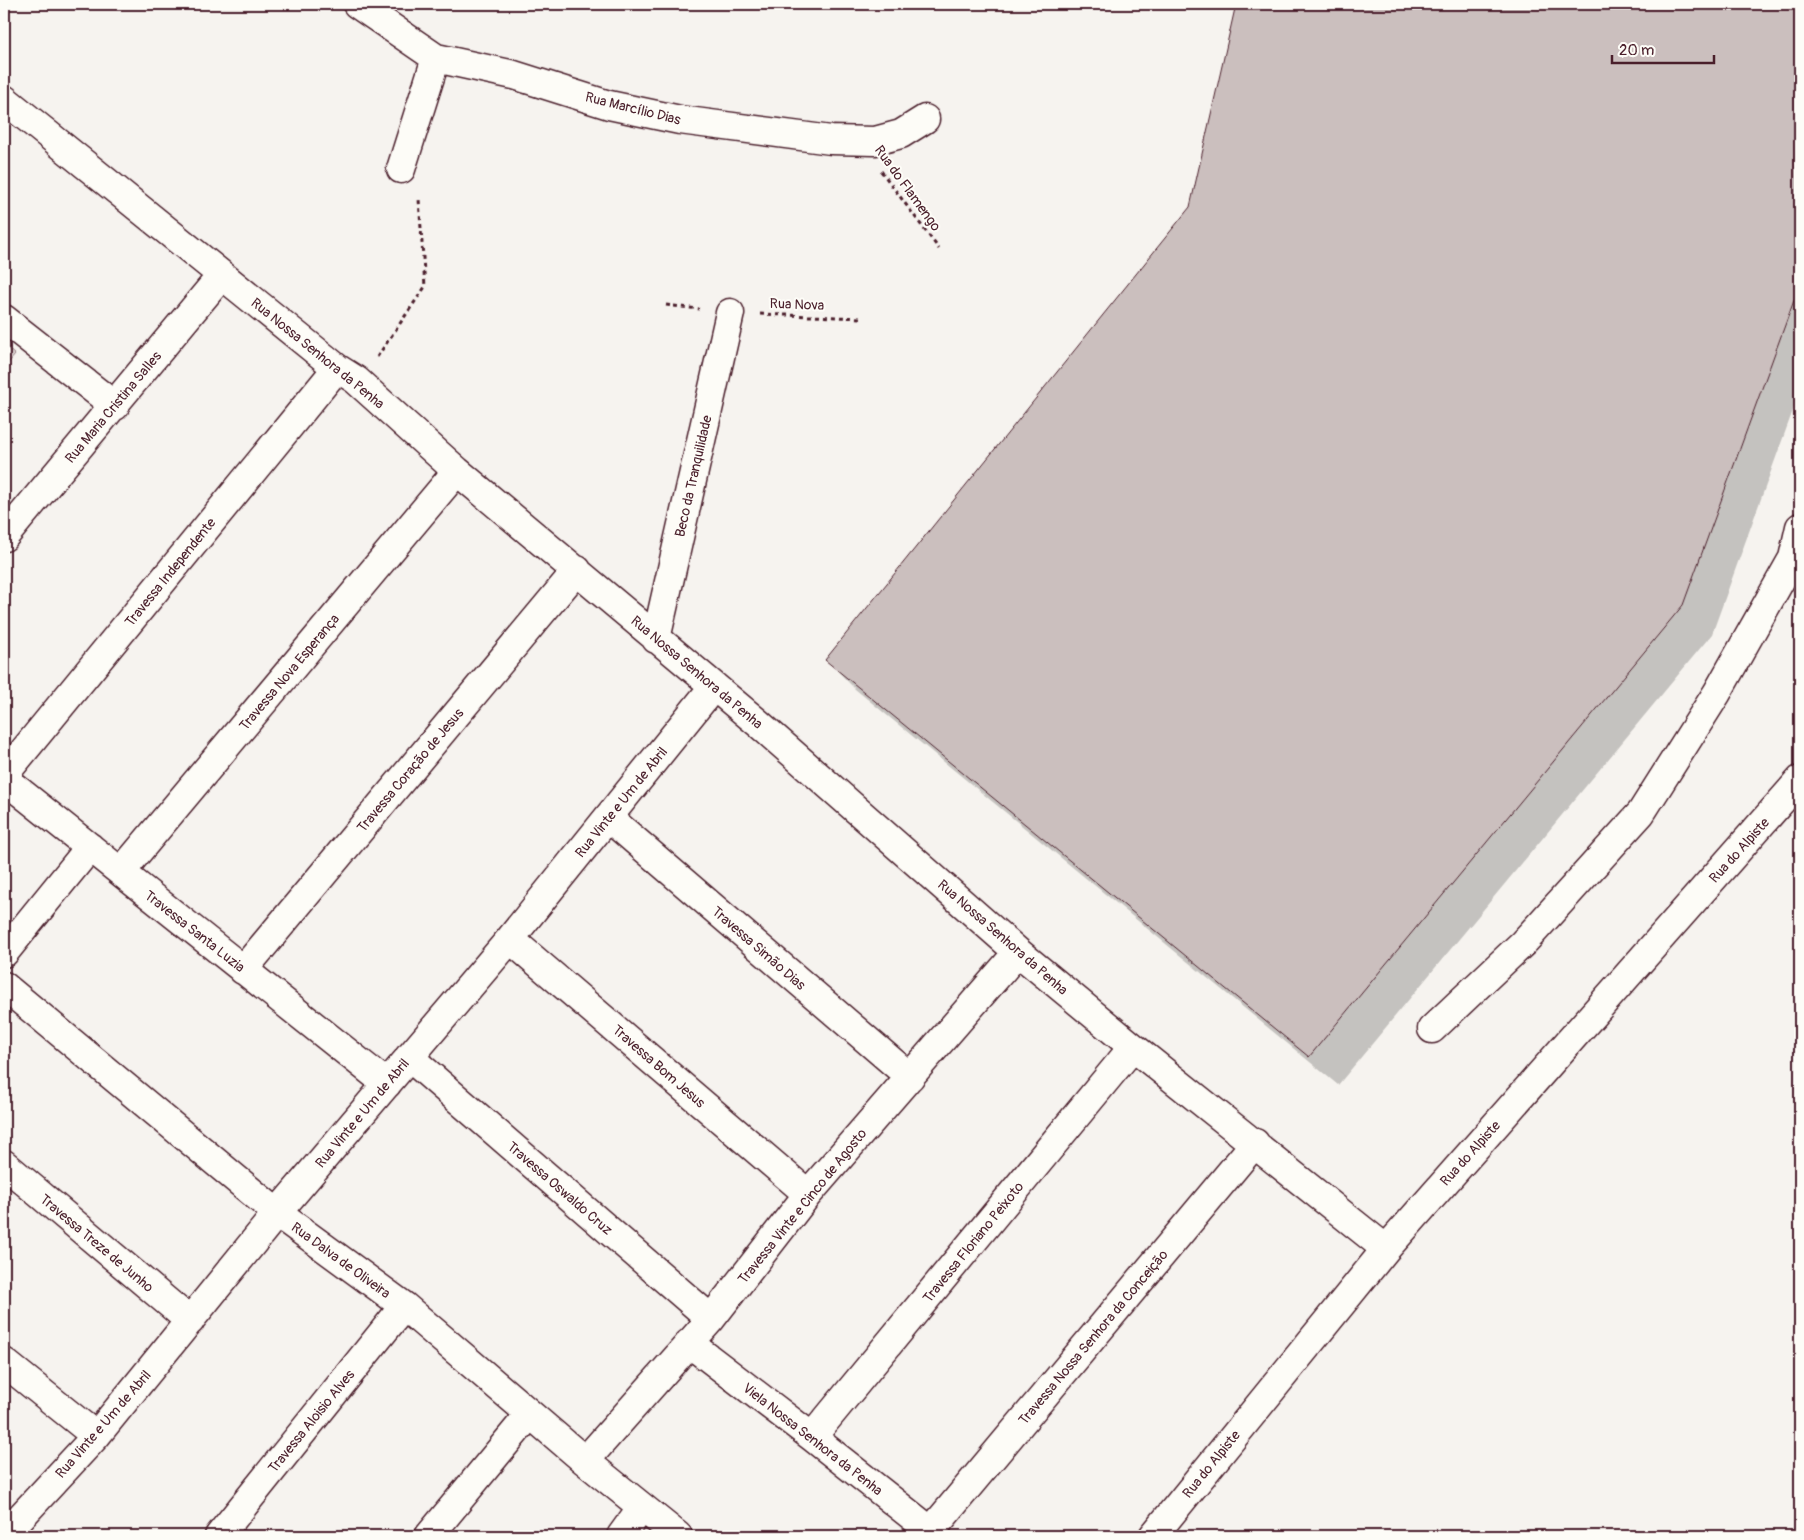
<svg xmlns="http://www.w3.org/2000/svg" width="1804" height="1540" font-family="Pangolin,sans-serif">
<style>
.pitch{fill:#dcd4d2;stroke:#937a7e}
.shadow{fill:#0003}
.building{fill:#cbbfbe;stroke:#4a1f2b}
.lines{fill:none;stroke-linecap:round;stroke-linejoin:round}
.minor-casing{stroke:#4a1f2b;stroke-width:31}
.path{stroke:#4a1f2b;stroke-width:3;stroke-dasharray:4 4;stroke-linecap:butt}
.minor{stroke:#fdfcf7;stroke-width:28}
.labels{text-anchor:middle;stroke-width:4;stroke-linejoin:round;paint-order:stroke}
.street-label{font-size:14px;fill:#4a1f2b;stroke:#fdfcf7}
</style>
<rect width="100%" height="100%" fill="#f6f3ef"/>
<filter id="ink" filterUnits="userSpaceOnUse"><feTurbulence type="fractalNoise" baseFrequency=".02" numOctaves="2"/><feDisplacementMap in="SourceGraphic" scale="10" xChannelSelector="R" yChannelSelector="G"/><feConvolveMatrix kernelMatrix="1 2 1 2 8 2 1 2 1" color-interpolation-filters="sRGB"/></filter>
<g filter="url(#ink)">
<path class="pitch" d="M 4,345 L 15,355 L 4,368 Z"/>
<path class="shadow" d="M 1237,4 L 1800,4 L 1800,391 L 1712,634 L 1338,1085 L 855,689 L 827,660 L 1191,207 Z"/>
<path class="building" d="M 1236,4 L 1800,4 L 1800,284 L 1683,605 L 1309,1057 L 825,660 L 1190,207 Z"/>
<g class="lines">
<defs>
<path id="minor" d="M 357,4 L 436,58 L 514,75 L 609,105 L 680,120 L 831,140 L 875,141 L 901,134 L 925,119
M 4,99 L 337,368 L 356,380 L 457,471 L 758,723 L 1018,952 L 1133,1047 L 1386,1249
M 401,169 L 436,58
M 4,319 L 115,406
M 4,537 L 222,275
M 656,639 L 730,313
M 4,775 L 337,368
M 4,779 L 387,1084
M 609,818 L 910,1077
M 121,872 L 457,471
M 510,939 L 808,1194
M 4,953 L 90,847
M 243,970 L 577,570
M 4,986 L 277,1213 L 404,1306 L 585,1461 L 678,1536
M 1432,1029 L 1523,943 L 1641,813 L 1717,693 L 1793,558 L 1800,527
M 409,1057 L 711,1319
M 4,1164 L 190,1321
M 689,1343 L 812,1437 L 937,1536
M 4,1362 L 96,1436
M 812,1437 L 1133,1047
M 585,1461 L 711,1319 L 808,1194 L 1018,952
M 931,1531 L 1255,1143
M 4,1535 L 96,1436 L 277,1213 L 510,939 L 714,686
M 219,1536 L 404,1306
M 429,1536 L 530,1414
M 621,1536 L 642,1507
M 1153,1536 L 1386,1249 L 1800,780"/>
</defs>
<use href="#minor" class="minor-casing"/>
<path class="path" d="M 881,171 L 939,249
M 666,305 L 699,309
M 760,314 L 862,318
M 377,357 L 425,287 L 419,199 L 417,197"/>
<use href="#minor" class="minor"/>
</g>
</g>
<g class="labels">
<g class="street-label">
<text transform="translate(633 108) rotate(14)" y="5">Rua Marcílio Dias</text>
<text transform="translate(908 188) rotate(54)" y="5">Rua do Flamengo</text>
<text transform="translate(797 304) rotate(2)" y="5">Rua Nova</text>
<text transform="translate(318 353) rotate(39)" y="5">Rua Nossa Senhora da Penha</text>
<text transform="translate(113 407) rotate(-50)" y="5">Rua Maria Cristina Salles</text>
<text transform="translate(693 476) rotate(-77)" y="5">Beco da Tranquilidade</text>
<text transform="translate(170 572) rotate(-51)" y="5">Travessa Independente</text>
<text transform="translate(289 672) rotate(-50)" y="5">Travessa Nova Esperança</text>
<text transform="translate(697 672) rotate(40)" y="5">Rua Nossa Senhora da Penha</text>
<text transform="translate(410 770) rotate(-50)" y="5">Travessa Coração de Jesus</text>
<text transform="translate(621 802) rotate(-51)" y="5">Rua Vinte e Um de Abril</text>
<text transform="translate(1739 850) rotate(-48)" y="5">Rua do Alpiste</text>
<text transform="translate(195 931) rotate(38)" y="5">Travessa Santa Luzia</text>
<text transform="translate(1003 937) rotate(41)" y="5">Rua Nossa Senhora da Penha</text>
<text transform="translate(759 948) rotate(41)" y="5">Travessa Simão Dias</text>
<text transform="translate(659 1066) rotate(41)" y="5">Travessa Bom Jesus</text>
<text transform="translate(362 1113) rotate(-50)" y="5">Rua Vinte e Um de Abril</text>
<text transform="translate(1470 1153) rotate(-48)" y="5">Rua do Alpiste</text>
<text transform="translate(560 1188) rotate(41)" y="5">Travessa Oswaldo Cruz</text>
<text transform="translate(802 1206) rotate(-51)" y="5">Travessa Vinte e Cinco de Agosto</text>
<text transform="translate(973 1242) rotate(-51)" y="5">Travessa Floriano Peixoto</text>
<text transform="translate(97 1243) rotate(40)" y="5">Travessa Treze de Junho</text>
<text transform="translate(341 1260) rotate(36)" y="5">Rua Dalva de Oliveira</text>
<text transform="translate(1093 1337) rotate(-50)" y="5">Travessa Nossa Senhora da Conceição</text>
<text transform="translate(311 1421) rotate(-51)" y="5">Travessa Aloisio Alves</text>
<text transform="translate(103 1424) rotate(-49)" y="5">Rua Vinte e Um de Abril</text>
<text transform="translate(813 1439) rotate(38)" y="5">Viela Nossa Senhora da Penha</text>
<text transform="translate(1211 1464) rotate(-51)" y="5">Rua do Alpiste</text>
</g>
</g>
<rect width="1804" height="1540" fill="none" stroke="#fdfcf7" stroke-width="20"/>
<rect x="10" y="10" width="1784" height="1520" fill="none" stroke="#4a1f2b" stroke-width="2" filter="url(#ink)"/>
<path d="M1612 55v8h102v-8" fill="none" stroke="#4a1f2b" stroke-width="2.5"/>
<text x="1619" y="55" font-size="15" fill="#4a1f2b" stroke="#fdfcf7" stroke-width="4" paint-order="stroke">20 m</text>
</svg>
